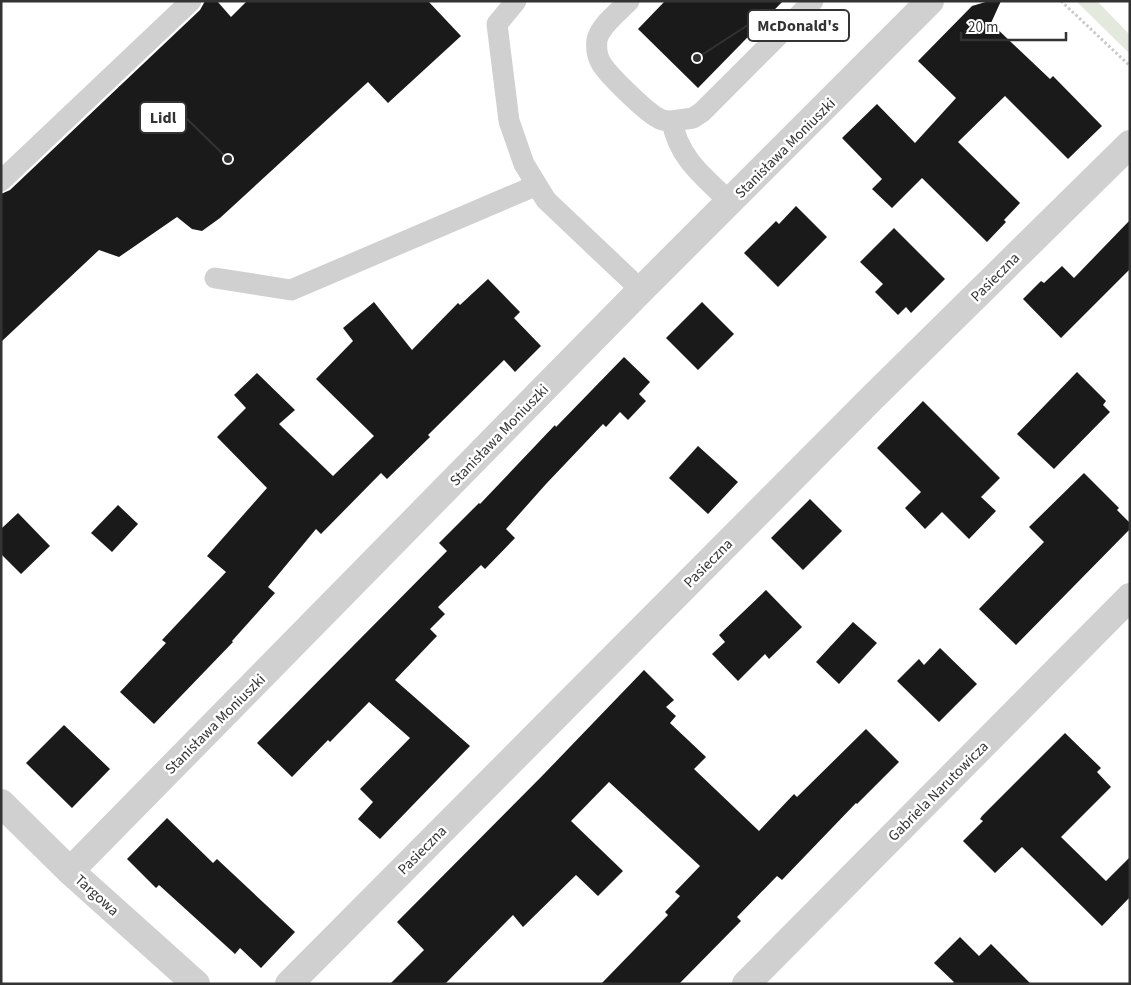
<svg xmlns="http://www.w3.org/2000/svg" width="1131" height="985" font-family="'Source Sans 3',sans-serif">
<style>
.green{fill:#e3e9dd}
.building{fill:#1a1a1a}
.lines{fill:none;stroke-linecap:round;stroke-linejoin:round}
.path{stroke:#cacaca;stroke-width:3;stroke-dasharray:2.5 2.5;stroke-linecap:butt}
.lane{stroke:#d0d0d0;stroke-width:21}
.street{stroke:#d0d0d0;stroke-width:28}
.labels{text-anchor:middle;stroke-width:5;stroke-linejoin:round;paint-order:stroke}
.street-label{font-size:15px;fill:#333;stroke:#fff}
.leader{fill:none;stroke:#333;stroke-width:2}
.callout-dot{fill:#333;stroke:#fff;stroke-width:2}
.callout{fill:#fff;stroke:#333;stroke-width:2}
.callout-label{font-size:16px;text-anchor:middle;font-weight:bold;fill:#333}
</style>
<rect width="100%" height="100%" fill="#fff"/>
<path class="green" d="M 1076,1 L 1097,1 L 1130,35 L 1130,54 Z"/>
<path class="building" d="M 205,1 L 217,1 L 231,17 L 247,1 L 428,1 L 461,36 L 388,103 L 368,82 L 220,218 L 202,231 L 192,229 L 177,217 L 119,257 L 99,250 L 1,342 L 1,194 L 10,190 L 200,10 Z
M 665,1 L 783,1 L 698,88 L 638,29 Z
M 989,1 L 1001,1 L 991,23 L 1050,79 L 1053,76 L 1102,126 L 1068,159 L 1005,96 L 958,142 L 1020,203 L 1004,220 L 1006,222 L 987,242 L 922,178 L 892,208 L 872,189 L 882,179 L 842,138 L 877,104 L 915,143 L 956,98 L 918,61 L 972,6 Z
M 796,206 L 827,237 L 778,287 L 744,253 L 776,221 L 779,224 Z
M 1130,220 L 1130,269 L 1061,338 L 1023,299 L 1041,281 L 1044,283 L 1062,266 L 1074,278 Z
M 894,228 L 945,279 L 911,313 L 906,307 L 898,315 L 875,292 L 883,284 L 860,262 Z
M 488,279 L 520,312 L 514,318 L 541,346 L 515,372 L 504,360 L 428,435 L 430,437 L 387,479 L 381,473 L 321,534 L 316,529 L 268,587 L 275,593 L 232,641 L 233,642 L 154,724 L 120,692 L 166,643 L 162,640 L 226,572 L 207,556 L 267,488 L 217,437 L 246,408 L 234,395 L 257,373 L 295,410 L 279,424 L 333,476 L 374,436 L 316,379 L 353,341 L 343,328 L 374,302 L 412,350 L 458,303 L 460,305 Z
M 702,302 L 734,334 L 698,370 L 666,338 Z
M 624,357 L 650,382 L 639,394 L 646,401 L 628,420 L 620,412 L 606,427 L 603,424 L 546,484 L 506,529 L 515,538 L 485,569 L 481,565 L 438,607 L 445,614 L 430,629 L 437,636 L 395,680 L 470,746 L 380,839 L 358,819 L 373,802 L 360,789 L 410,738 L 369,702 L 330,742 L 328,740 L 292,777 L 257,743 L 447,551 L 439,543 L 479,503 L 480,504 L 555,425 L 556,427 Z
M 1077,372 L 1106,401 L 1103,405 L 1110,412 L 1054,469 L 1017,434 Z
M 923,401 L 1000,478 L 981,497 L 996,511 L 969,539 L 942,512 L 925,529 L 905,508 L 921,492 L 877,448 Z
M 698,446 L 738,482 L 708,514 L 669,478 Z
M 1084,473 L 1119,508 L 1117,510 L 1130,523 L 1130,529 L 1016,645 L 979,609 L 1044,542 L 1029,527 Z
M 810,499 L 842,531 L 803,570 L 771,538 Z
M 118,505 L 138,524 L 112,552 L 91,533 Z
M 18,513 L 50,546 L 21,574 L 1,554 L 1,529 Z
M 766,590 L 802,627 L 769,659 L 765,654 L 738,681 L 712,654 L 725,642 L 719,635 Z
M 853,622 L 877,643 L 839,684 L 816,662 Z
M 940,648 L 977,684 L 939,722 L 897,681 L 919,659 L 924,665 Z
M 644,670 L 674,700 L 666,707 L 676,716 L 670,723 L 706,757 L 694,769 L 759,831 L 794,794 L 797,797 L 866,729 L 899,762 L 857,804 L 856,803 L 782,880 L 777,876 L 737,917 L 741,921 L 679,984 L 601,984 L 668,915 L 665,912 L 680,896 L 675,892 L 700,866 L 609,782 L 571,821 L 623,871 L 598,896 L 576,875 L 523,927 L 513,915 L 445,984 L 390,984 L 424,950 L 397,922 L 543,775 Z
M 64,725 L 110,769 L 72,808 L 26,763 Z
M 1065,733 L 1101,768 L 1097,772 L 1111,787 L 1061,837 L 1106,881 L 1130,857 L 1130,897 L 1102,926 L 1022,847 L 995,873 L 963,841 L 983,821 L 980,819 L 982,816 Z
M 167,818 L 213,863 L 217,859 L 295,932 L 261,968 L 240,948 L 235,954 L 159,885 L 156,888 L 127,859 Z
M 960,937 L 979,956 L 991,944 L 1031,984 L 952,984 L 954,982 L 934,963 Z"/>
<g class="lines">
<path class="path" d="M 1061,1 L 1130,66"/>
<path class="lane" d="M 516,1 L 497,24 L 509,121 L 524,164 L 546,200 L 641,290
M 629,1 C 619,12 600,25 597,40 C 596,48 597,56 601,63 C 608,75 648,114 660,119 C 664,121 668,121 672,121 C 678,158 705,178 730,202
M 672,121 L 693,118 L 702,112 L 813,1
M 1,181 L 191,1
M 215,278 L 291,290 L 537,185"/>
<path class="street" d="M 1,803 L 70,871 L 196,984
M 70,871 L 641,290 L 930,1
M 289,984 L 873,397 L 1130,144
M 746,984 L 1130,597"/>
</g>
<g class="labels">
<g class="street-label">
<text transform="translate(785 148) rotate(-45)" y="5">Stanisława Moniuszki</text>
<text transform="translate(995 277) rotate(-45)" y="5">Pasieczna</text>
<text transform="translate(499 435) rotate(-46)" y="5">Stanisława Moniuszki</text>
<text transform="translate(708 563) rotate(-45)" y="5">Pasieczna</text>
<text transform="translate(215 724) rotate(-45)" y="5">Stanisława Moniuszki</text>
<text transform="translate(938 791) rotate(-45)" y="5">Gabriela Narutowicza</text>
<text transform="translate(422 850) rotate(-45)" y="5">Pasieczna</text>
<text transform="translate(97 895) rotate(42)" y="5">Targowa</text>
</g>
</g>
<path class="leader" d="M697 58L748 25M228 159L186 118"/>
<g class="callout-dot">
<circle cx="697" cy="58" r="5"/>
<circle cx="228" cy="159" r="5"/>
</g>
<g class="callout">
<rect x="748" y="10" width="101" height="31" rx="5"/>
<rect x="140" y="102" width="46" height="31" rx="5"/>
</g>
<g class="callout-label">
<text x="798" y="31">McDonald's</text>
<text x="163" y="123">Lidl</text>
</g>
<rect width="1131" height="985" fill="none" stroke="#333333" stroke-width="5"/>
<path d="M961 32v8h105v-8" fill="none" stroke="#333333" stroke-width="2.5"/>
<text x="968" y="32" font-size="15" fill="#333333" stroke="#ffffff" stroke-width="4" paint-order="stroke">20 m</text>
</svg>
